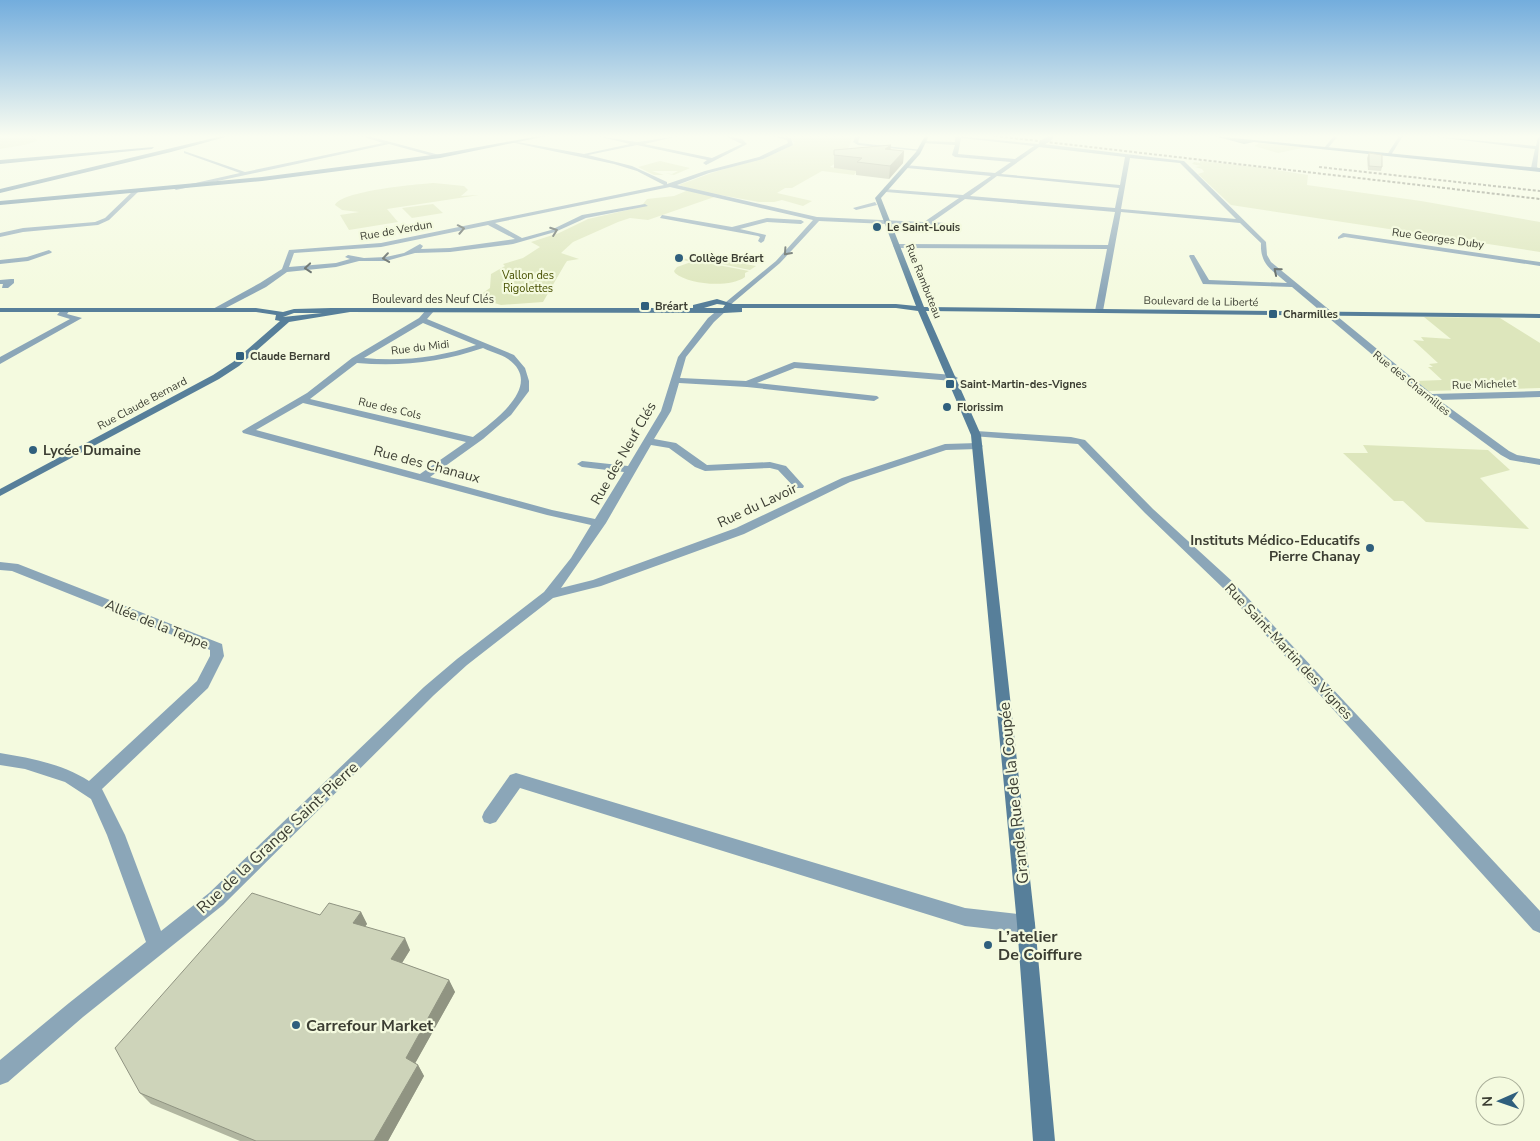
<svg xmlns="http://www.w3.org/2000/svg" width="1540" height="1141" font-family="'Nunito Sans',sans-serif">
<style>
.green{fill:#dde6bc}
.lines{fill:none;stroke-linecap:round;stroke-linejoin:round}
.street{fill:#8ba6b8;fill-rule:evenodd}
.secondary{fill:#577f9a;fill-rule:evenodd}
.rail{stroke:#6b6e5f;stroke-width:2;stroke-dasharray:3 2;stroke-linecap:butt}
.street-bridge{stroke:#8ba6b8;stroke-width:5.5}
.wall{fill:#b1b6a0}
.shaded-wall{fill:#909482}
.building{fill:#ced4ba;stroke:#909482}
.oneway{stroke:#545d5b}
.poi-dot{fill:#2f5f7d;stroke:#f4fadf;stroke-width:2}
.labels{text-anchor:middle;stroke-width:4.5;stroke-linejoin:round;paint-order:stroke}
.far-poi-label{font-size:11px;font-weight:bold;fill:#3c3e33;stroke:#f4fadf;text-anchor:start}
.far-street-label{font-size:11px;fill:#3c3e33;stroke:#f4fadf}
.far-park-label{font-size:11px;fill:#475000;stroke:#f4fadf}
.poi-label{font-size:14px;font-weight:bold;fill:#3c3e33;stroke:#f4fadf;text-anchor:start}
.street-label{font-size:14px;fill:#3c3e33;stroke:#f4fadf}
.near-street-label{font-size:16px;fill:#3c3e33;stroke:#f4fadf}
.near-poi-label{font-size:16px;font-weight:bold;fill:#3c3e33;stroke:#f4fadf;text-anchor:start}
</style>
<rect width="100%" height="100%" fill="#f4fadf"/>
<path class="green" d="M 55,136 L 36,138 L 37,141 L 24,145 L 0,149 L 0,138 Z
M 778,136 L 852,137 C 849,151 842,159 830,167 L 857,171 L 854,175 L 822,171 L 792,188 L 785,188 L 777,193 L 812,201 L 803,206 L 782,200 L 774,202 L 759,202 L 720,195 L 648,220 L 630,218 L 618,222 L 573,242 L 561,253 L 579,259 L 567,261 L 565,264 L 543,302 L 501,305 L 488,301 L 478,302 L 480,295 L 490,288 L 491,274 L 505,266 L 503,264 L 523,258 L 540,247 L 531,242 L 559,233 L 588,219 L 632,209 L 643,204 L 647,199 L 674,196 L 691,189 L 679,185 L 681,184 C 694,180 707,174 721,170 C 747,162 772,158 795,143 L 792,140 Z
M 1259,143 L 1307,147 L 1278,153 L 1254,146 Z
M 660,161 L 690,168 L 674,175 L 664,173 L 672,174 L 678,171 L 652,171 L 664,175 L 654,175 L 638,167 Z
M 1200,161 L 1258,167 L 1308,175 L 1307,185 L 1421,201 L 1540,222 L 1540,252 L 1231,205 L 1198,174 L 1204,172 L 1202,169 L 1195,167 L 1201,166 L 1192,164 L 1194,162 L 1200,163 Z
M 434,183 L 464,186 L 468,190 L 461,196 L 479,195 L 387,209 L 398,222 L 349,230 L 340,215 L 359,212 L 342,210 L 335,205 C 341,191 417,184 434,183 Z
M 433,204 L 443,213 L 412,218 L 402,208 Z
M 704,256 L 756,266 L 750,270 L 697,259 Z
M 682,258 L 749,271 L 745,273 L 745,277 C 730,288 689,285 675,273 L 674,271 L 677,267 L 691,262 L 679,259 Z
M 1424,317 L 1500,318 L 1540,343 L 1540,388 L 1428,391 L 1416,381 L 1442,380 L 1428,367 L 1433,367 L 1429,364 L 1438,363 L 1413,340 L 1424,341 L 1421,337 L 1451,339 Z
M 1363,445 L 1488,450 L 1510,470 L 1480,478 L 1529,529 L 1426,522 L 1403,501 L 1394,501 L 1343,453 L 1368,453 Z"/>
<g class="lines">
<path class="street" d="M 361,136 L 368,136 L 443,156 L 440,158 L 389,144 L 176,190 L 173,188 L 240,173 L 184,153 L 184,151 L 245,172 L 383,143 Z
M 597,136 L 637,142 L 679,136 L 644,144 L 712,158 L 742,144 L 725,136 L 742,139 L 747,144 L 706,165 L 703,163 L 707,160 L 637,145 L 588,155 L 632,166 L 667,182 L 667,184 L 705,171 L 759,157 L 788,143 L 787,140 L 771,136 L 791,138 L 793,145 L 763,159 L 709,173 L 677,185 L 817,217 L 924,222 L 959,198 L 886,192 L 884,189 L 963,195 L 991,176 L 907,168 L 905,165 L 995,173 L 1011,162 L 955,157 L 952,155 L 955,145 L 922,143 L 924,141 L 955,142 L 955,136 L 1038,144 L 1042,142 L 1044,143 L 1043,144 L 1184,161 L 1266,242 L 1267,255 L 1271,262 L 1432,394 L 1540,391 L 1540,397 L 1439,400 L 1509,451 L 1517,455 L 1540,459 L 1540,465 L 1510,460 L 1501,455 L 1425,399 L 1292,287 L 1203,284 L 1189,256 L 1190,255 L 1194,255 L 1209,280 L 1287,283 C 1272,270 1260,265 1261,243 L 1240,223 L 1121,212 L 1103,311 L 1099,313 L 1095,311 L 1107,249 L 896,248 L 893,246 L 896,244 L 1108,245 L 1115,212 L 965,199 L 932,222 L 957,224 L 957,226 L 955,227 L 819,221 L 780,263 L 729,306 L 726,306 L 726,302 L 776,261 L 813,220 L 670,187 L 495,223 L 522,238 L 551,230 L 582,215 L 645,204 L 648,206 L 586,218 L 555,232 L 513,244 L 450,252 L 415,253 L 386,261 L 359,261 L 336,267 L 287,272 L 266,287 L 218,312 L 211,310 L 260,283 L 282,269 L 289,250 L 381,243 L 664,185 L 637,171 L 614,164 L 510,142 L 512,141 L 584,154 L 630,144 ZM 961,138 L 1034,146 L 1015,159 L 958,154 ZM 1039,147 L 1125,157 L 1120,185 L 1001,174 ZM 1130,158 L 1180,163 L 1236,219 L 1121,209 ZM 997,176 L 1119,188 L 1115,208 L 970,196 ZM 488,225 L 515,239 L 450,248 L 421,249 L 423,246 L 420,244 L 404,253 L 386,257 L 364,258 L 348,255 L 345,257 L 350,259 L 336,263 L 289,267 L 294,253 L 381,247 Z
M 856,136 L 860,136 L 858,142 L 859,143 L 922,150 L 920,151 L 858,145 L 853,142 Z
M 1334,136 L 1338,136 L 1328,148 L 1324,148 Z
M 1399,136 L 1403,136 L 1391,155 L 1387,155 Z
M 1429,136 L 1536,146 L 1538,137 L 1540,136 L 1537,167 L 1540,171 L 1531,168 L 1535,149 Z
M 133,191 L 138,192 L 109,220 L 98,225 L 23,232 L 0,237 L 0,233 L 23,228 L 95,222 L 105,218 Z
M 875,202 L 877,205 L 856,210 L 853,208 Z
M 662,215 L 732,227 L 767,218 L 801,220 L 804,222 L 801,224 L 767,222 L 740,229 L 766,235 L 764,241 L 761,243 L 758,241 L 760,237 L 758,236 L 660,218 Z
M 1343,233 L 1540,262 L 1540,266 L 1345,237 L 1338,239 L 1338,237 Z
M 49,250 L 52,252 L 51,253 L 28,261 L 0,264 L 0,260 L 27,257 Z
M 11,279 L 14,279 L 14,283 L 8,288 L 2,288 L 3,284 L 0,284 L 0,280 Z
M 63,308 L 70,310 L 67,314 L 82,318 L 0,364 L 0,357 L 70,319 L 57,315 Z
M 427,309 L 434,311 L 427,319 L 514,355 L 525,368 L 529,381 L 529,391 L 511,415 L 483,439 L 430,477 L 552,510 L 595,519 L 624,472 L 582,467 L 577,464 L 582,461 L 628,466 L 661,411 L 678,357 L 708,318 L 719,309 L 726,311 L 714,322 L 686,357 L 680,378 L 746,381 L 794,362 L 953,375 L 958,378 L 953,381 L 795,368 L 757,383 L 877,396 L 879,398 L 874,401 L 747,387 L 679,383 L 671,411 L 654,439 L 676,443 L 707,465 L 770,462 L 786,466 L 804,486 L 803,488 L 795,488 L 778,470 L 770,468 L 705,471 L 695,467 L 669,448 L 651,445 L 606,523 L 561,588 L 593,580 L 736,528 L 842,478 L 945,444 L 978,443 L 983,446 L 978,449 L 946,450 L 850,482 L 744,534 L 601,586 L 553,598 L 467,665 L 434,695 L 223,905 L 83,1017 L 8,1082 L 0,1085 L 0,1060 L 69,1003 L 146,942 L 107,835 L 91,799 L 65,782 L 25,769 L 0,765 L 0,753 C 30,758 63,764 89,781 L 197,681 L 210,656 L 210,650 L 12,571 L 0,570 L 0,562 L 18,564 L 222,644 L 224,656 L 208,688 L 102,789 L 125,835 L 161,931 L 209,893 L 424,687 L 457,659 L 544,592 L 571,558 L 591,525 L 547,515 L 243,433 L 242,431 L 307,393 L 352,358 L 419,318 ZM 423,323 L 476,345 C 440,357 402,362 364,358 ZM 483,348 C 491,352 501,354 508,359 C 545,385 493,422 473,437 L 310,399 L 357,363 C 400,367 442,362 483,348 ZM 303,403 L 466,442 L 420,474 L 256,430 Z
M 976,431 L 1071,437 L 1085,440 L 1153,509 L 1233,582 L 1540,911 L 1540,933 L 1533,930 L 1223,588 L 1145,513 L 1078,444 L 972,436 L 972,432 Z
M 516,773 L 965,908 L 1026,915 L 1033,918 L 1035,924 L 1033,930 L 1026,933 L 965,926 L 520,788 L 496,822 L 490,824 L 484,822 L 482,817 L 484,812 L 510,775 Z"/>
<path class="secondary" d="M 222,136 L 229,136 L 171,152 L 0,193 L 0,189 Z
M 539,136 L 547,136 L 440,158 L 262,181 L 0,205 L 0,201 L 262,177 L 440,154 Z
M 925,136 L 929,136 L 920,154 L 881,198 L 924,307 L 1540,314 L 1540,318 L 926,311 L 981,435 L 1035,924 L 1055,1141 L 1033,1141 L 1017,924 L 971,435 L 918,311 L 896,308 L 742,308 L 742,312 L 724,313 L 350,312 L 289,322 L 239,366 L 219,379 L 0,496 L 0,489 L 213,375 L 233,362 L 280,321 L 275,320 L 276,315 L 256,312 L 0,312 L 0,308 L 256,308 L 283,312 L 294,309 L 331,308 L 693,308 L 693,305 L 717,299 L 733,304 L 896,304 L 916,306 L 875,198 L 916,152 ZM 717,304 L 725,305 L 723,308 L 704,308 ZM 294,313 L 322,313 L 283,317 Z
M 1214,136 L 1540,168 L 1540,172 L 1254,142 L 1244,144 Z
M 154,147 L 152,149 L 0,164 L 0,160 Z"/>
<path class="rail" d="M 995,136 L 1540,199
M 1319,167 L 1540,191"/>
<path class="street-bridge" d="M 1042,143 L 1050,138"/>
</g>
<path class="wall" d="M 834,150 L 890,150 L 904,151 L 903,163 L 889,179 L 856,175 L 856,171 L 834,168 Z
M 1369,153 L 1382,167 L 1381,171 L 1368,170 L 1367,158 Z
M 361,912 L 367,924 L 365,926 L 410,950 L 402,963 L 449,980 L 455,992 L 415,1063 L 418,1065 L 424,1076 L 388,1141 L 240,1141 L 151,1104 L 140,1093 L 320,915 Z"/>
<path class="shaded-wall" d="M 891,145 L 890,158 L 885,149 Z
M 904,151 L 903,163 L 889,179 L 890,166 Z
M 361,912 L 367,924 L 359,935 L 353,923 Z
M 405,938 L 410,950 L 397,971 L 391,959 Z
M 449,980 L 455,992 L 412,1069 L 406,1058 Z
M 418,1065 L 424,1076 L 388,1141 L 374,1141 Z"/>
<path class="building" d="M 891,145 L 885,149 L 904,151 L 890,166 L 857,162 L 862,158 L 834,155 L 834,150 Z
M 1369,153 L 1382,155 L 1382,167 L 1369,166 Z
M 252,893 L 320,915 L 329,903 L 361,912 L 353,923 L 405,938 L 391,959 L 449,980 L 406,1058 L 418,1065 L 374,1141 L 256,1141 L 140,1093 L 115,1048 Z"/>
<defs><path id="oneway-chevron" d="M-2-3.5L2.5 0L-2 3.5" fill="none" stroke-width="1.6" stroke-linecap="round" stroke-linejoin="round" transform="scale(1.25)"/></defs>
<g class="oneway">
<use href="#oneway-chevron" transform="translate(461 229) rotate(-11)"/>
<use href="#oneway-chevron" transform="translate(554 231) rotate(-20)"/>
<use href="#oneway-chevron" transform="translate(787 252) rotate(132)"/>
<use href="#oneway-chevron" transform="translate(386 258) rotate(172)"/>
<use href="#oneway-chevron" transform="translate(308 268) rotate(175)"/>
<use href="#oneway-chevron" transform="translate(1277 271) rotate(-140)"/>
</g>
<linearGradient id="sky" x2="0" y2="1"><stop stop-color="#73addd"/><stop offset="0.46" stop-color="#fafdf1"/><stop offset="1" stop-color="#fafdf1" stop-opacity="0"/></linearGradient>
<rect width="1540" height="296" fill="url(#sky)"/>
<g class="poi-dot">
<circle cx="877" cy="227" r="5"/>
<circle cx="679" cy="258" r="5"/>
<rect x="640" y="301" width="10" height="10" rx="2.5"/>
<rect x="1268" y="309" width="10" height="10" rx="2.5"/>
<rect x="235" y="351" width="10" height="10" rx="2.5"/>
<rect x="945" y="379" width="10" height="10" rx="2.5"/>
<circle cx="947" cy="407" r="5"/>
<circle cx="33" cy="450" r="5"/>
<circle cx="1370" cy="548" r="5"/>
<circle cx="988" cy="945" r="5"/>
<circle cx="296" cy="1025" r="5"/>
</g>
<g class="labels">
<g class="far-poi-label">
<text x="887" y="231">Le Saint-Louis</text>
<text x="689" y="262">Collège Bréart</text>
<text x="655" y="310">Bréart</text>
<text x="1283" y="318">Charmilles</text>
<text x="250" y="360">Claude Bernard</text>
<text x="960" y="388">Saint-Martin-des-Vignes</text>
<text x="957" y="411">Florissim</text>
</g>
<g class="far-street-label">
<text transform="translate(396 230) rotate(-10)" y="4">Rue de Verdun</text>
<text transform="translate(1438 238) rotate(8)" y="4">Rue Georges Duby</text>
<text transform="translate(924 281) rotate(68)" y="4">Rue Rambuteau</text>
<text x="433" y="303">Boulevard des Neuf Clés</text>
<text transform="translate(1201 301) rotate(1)" y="4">Boulevard de la Liberté</text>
<text transform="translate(420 347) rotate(-7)" y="4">Rue du Midi</text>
<text transform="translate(1412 383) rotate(39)" y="4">Rue des Charmilles</text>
<text transform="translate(1484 384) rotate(-2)" y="4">Rue Michelet</text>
<text transform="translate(142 403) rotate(-28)" y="4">Rue Claude Bernard</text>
<text transform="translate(390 408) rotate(13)" y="4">Rue des Cols</text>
</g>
<g class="far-park-label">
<text x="528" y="279">Vallon des<tspan x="528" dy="13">Rigolettes</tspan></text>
</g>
<g class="poi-label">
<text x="43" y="455">Lycée Dumaine</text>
<text x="1360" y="545" text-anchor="end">Instituts Médico-Educatifs<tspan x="1360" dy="16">Pierre Chanay</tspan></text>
</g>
<g class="street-label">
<text transform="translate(623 453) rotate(-60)" y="5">Rue des Neuf Clés</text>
<text transform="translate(427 464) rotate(15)" y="5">Rue des Chanaux</text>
<text transform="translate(757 505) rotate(-25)" y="5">Rue du Lavoir</text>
<text transform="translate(157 624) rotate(22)" y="5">Allée de la Teppe</text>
<text transform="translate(1289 651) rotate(47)" y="5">Rue Saint-Martin des Vignes</text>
</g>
<g class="near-street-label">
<text transform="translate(1013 793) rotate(-96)" y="6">Grande Rue de la Coupée</text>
<text transform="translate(277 837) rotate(-43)" y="6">Rue de la Grange Saint-Pierre</text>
</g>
<g class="near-poi-label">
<text x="998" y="942">L’atelier<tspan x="998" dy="18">De Coiffure</tspan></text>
<text x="306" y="1031">Carrefour Market</text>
</g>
</g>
<g transform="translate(1500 1101) rotate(268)"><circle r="24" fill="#f4fadf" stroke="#aaaf9a"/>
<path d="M0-4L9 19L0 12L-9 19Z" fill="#2f5f7d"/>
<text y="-8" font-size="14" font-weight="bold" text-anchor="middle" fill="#3c3e33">N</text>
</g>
</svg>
